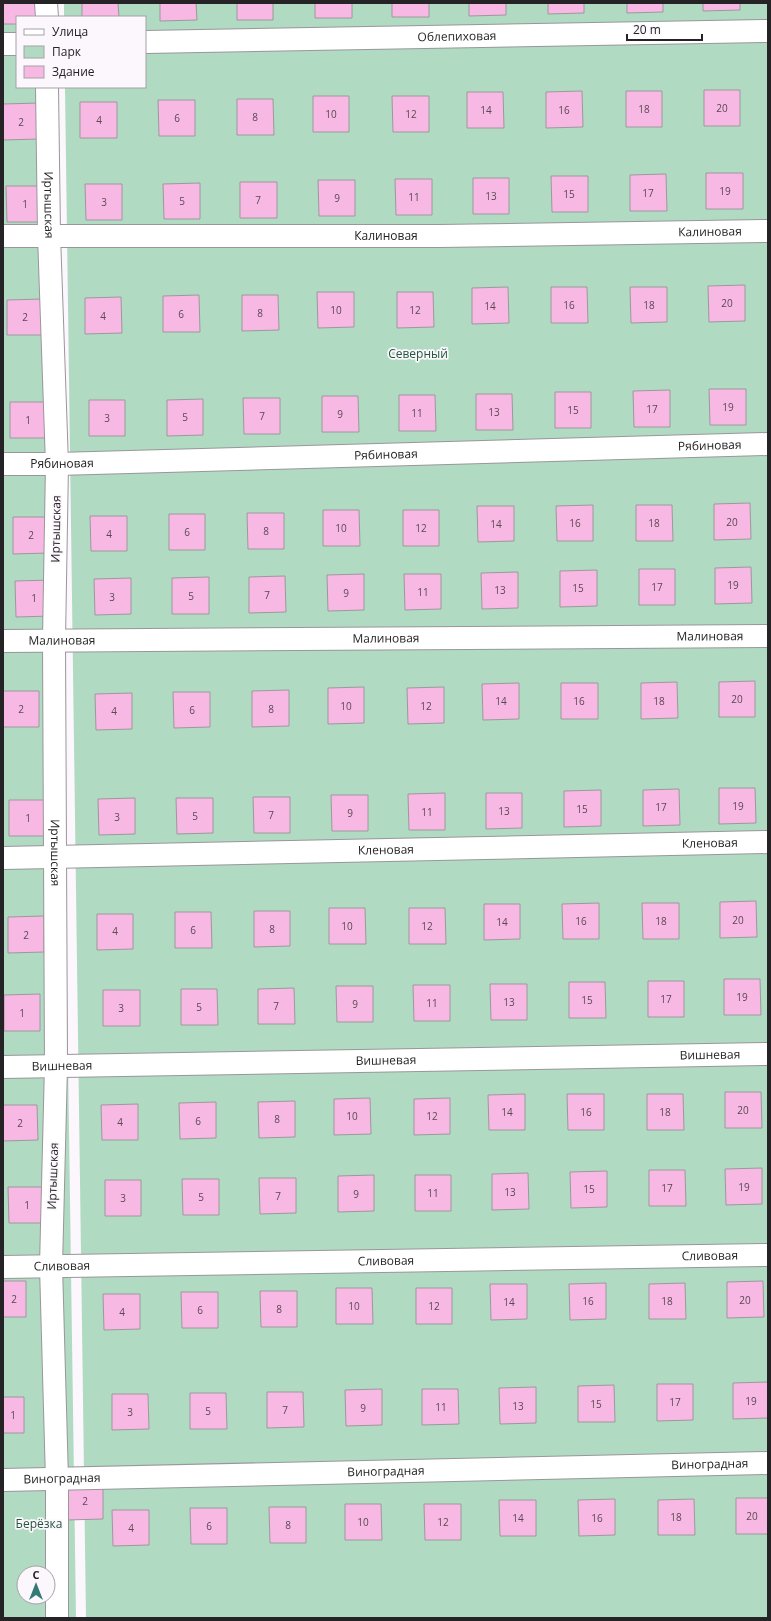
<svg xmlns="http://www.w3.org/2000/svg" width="771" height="1621" font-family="'Open Sans',sans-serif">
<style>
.green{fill:#b0dac1;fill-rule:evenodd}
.building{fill:#f7b9e3;stroke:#9e989c}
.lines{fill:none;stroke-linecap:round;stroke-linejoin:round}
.street-casing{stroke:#9a969b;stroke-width:24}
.street{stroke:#fff;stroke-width:22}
.labels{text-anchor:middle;stroke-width:3.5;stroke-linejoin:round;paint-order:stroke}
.number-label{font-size:10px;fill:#5a4854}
.street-label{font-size:12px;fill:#252325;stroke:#fbf7fc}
.park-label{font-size:12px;fill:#21563c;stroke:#fbf7fc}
</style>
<rect width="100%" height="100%" fill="#fbf7fc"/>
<path class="green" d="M 3,3 L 17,17 L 17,87 L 54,87 L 76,1618 L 3,1618 ZM 24,1573 L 48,1573 L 48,1597 L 24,1597 Z
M 64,3 L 768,3 L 768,1618 L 86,1618 L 65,87 L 145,87 L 145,17 L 64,17 Z"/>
<path class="building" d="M 3,3 L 40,3 L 40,17 L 17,17 L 17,24 L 3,24 Z
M 82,3 L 118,3 L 119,17 L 82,17 Z
M 160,3 L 196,3 L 197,20 L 160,21 Z
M 237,3 L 273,3 L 273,20 L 237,20 Z
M 315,3 L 352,3 L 352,18 L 315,18 Z
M 392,3 L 429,3 L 429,17 L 392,17 Z
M 469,3 L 506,3 L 506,15 L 469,16 Z
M 548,3 L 584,3 L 584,13 L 548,14 Z
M 627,3 L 663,3 L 663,12 L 627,13 Z
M 703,3 L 740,3 L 740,10 L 703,11 Z
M 704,90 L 740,90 L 740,126 L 704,126 Z
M 582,91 L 583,127 L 546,128 L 546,92 Z
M 626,91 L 662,91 L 662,127 L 626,127 Z
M 467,92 L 503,92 L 504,128 L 467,128 Z
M 313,96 L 349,96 L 349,132 L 313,132 Z
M 392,96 L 429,96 L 429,132 L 393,132 Z
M 237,99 L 273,99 L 274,135 L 237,135 Z
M 158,100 L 195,100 L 195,136 L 159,136 Z
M 80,102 L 117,102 L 117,138 L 80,138 Z
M 39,103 L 39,139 L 3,140 L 3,104 Z
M 706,173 L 743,173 L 743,209 L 706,209 Z
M 666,174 L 667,211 L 630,211 L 630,175 Z
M 551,176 L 588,176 L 588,212 L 552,212 Z
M 473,178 L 509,178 L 509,214 L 473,214 Z
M 395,179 L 432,179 L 432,215 L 396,215 Z
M 318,180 L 355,180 L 355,216 L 319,216 Z
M 240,182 L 277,182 L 277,218 L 240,218 Z
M 200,183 L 200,219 L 164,219 L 163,184 Z
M 85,184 L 122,184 L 122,220 L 86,220 Z
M 6,186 L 43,186 L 43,222 L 7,222 Z
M 745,285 L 745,321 L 709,322 L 708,286 Z
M 508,287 L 509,323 L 472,324 L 472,288 Z
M 551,287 L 587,287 L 588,323 L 551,323 Z
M 630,287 L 667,287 L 667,322 L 631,323 Z
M 317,292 L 354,292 L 354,327 L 318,328 Z
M 397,292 L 433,292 L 434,327 L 397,328 Z
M 199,295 L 200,332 L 163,332 L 163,296 Z
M 242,295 L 278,295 L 279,330 L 242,331 Z
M 121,297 L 122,333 L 85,334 L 85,298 Z
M 43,299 L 44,335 L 7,335 L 7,300 Z
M 709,389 L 746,389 L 746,425 L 710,425 Z
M 670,390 L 670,427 L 634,427 L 633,391 Z
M 555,392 L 591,392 L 591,428 L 555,428 Z
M 476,394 L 512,394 L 513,430 L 476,430 Z
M 399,395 L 435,395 L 436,431 L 399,431 Z
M 322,396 L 358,396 L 359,432 L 322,432 Z
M 243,398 L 280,398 L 280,434 L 244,434 Z
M 203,399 L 203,435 L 167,436 L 167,400 Z
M 89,400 L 125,400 L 125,436 L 89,436 Z
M 10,402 L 46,402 L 46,438 L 10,438 Z
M 750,503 L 751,539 L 714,540 L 714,504 Z
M 593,505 L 593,541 L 557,541 L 556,506 Z
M 636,505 L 672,505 L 673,541 L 636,541 Z
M 477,506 L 514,506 L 514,541 L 478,542 Z
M 323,510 L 359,510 L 360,546 L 323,546 Z
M 403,510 L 439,510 L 439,546 L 403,546 Z
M 247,513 L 284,513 L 284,549 L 248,549 Z
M 169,514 L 205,514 L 205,550 L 169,550 Z
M 90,516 L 127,516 L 127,551 L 91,551 Z
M 13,517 L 49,517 L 49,553 L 13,554 Z
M 751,567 L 752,603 L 715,604 L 715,568 Z
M 639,569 L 675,569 L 675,605 L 639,605 Z
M 597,570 L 597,606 L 560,607 L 560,571 Z
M 518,572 L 518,608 L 482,609 L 481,573 Z
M 364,574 L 364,610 L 328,611 L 327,575 Z
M 404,574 L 441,574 L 441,609 L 405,610 Z
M 285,576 L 286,612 L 249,613 L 249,577 Z
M 209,577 L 209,614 L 172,614 L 172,578 Z
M 131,578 L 131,614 L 95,615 L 94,579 Z
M 52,580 L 52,616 L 16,617 L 15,581 Z
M 755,681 L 755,717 L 719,717 L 719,682 Z
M 677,682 L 678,718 L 641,719 L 641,683 Z
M 519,683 L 519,719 L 483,720 L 482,684 Z
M 561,683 L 598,683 L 598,719 L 561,719 Z
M 364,687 L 364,723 L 328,724 L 328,688 Z
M 444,687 L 444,723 L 408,724 L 407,688 Z
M 289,690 L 289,726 L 252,727 L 252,691 Z
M 3,691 L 39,691 L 39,727 L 3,727 Z
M 173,692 L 210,692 L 210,727 L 174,728 Z
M 132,693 L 132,729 L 96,730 L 95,694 Z
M 719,788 L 755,788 L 756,823 L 719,824 Z
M 679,789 L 680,825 L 643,826 L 643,790 Z
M 601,790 L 601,826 L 564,827 L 564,791 Z
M 445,793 L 445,830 L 409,830 L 408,794 Z
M 486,793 L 522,793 L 522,828 L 486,829 Z
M 331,795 L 368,795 L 368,831 L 332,831 Z
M 253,797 L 290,797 L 290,833 L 254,833 Z
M 135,798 L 135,834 L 99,835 L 98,799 Z
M 176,798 L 213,798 L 213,833 L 177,834 Z
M 9,800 L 45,800 L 46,836 L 9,836 Z
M 756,901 L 757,937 L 720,938 L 720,902 Z
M 599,903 L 599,939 L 563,939 L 562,904 Z
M 642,903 L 679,903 L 679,939 L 643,939 Z
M 484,904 L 520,904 L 520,939 L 484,940 Z
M 329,908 L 365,908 L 366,944 L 329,944 Z
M 409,908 L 445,908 L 446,944 L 409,944 Z
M 254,911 L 290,911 L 290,946 L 254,947 Z
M 175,912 L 211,912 L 212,948 L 175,948 Z
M 97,914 L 133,914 L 133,949 L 97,950 Z
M 44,916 L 44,952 L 8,953 L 8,917 Z
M 724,979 L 760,979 L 761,1015 L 724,1015 Z
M 648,981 L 684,981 L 684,1017 L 648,1017 Z
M 569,982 L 605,982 L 606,1018 L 569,1018 Z
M 490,984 L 527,984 L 527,1020 L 491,1020 Z
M 413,985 L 450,985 L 450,1021 L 414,1021 Z
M 336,986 L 373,986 L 373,1022 L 337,1022 Z
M 294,988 L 295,1024 L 258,1024 L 258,989 Z
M 181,989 L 217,989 L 218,1025 L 181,1025 Z
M 103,990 L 140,990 L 140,1026 L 103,1026 Z
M 40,994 L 40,1031 L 4,1031 L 4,995 Z
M 725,1092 L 761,1092 L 762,1128 L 725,1128 Z
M 525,1094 L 525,1130 L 489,1130 L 488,1095 Z
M 567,1094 L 604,1094 L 604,1130 L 568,1130 Z
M 647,1094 L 683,1094 L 684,1130 L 647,1130 Z
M 370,1098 L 371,1134 L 334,1135 L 334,1099 Z
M 450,1098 L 450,1134 L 414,1135 L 414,1099 Z
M 295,1101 L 295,1137 L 259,1138 L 258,1102 Z
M 216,1102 L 216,1138 L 180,1139 L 179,1103 Z
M 138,1104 L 138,1140 L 102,1140 L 101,1105 Z
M 3,1105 L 37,1105 L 38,1140 L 3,1141 Z
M 762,1168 L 762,1204 L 726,1205 L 725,1169 Z
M 649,1170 L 685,1170 L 686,1206 L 649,1206 Z
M 607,1171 L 607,1207 L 571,1208 L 570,1172 Z
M 528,1173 L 529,1209 L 492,1210 L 492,1174 Z
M 374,1175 L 374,1211 L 338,1212 L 338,1176 Z
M 415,1175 L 451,1175 L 451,1211 L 415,1211 Z
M 259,1178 L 296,1178 L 296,1213 L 260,1214 Z
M 182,1179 L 219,1179 L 219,1215 L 183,1215 Z
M 105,1180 L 141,1180 L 141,1216 L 105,1216 Z
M 8,1187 L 45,1187 L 45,1223 L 9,1223 Z
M 3,1281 L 26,1281 L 26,1317 L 3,1317 Z
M 763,1281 L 764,1317 L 727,1318 L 727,1282 Z
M 606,1283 L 606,1319 L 570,1320 L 569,1284 Z
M 685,1283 L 686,1319 L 649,1319 L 649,1284 Z
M 490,1284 L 527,1284 L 527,1319 L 491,1320 Z
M 336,1288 L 372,1288 L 373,1324 L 336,1324 Z
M 416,1288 L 452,1288 L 452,1324 L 416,1324 Z
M 260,1291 L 297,1291 L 297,1327 L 261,1327 Z
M 181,1292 L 218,1292 L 218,1328 L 182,1328 Z
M 103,1294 L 140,1294 L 140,1329 L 104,1330 Z
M 768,1382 L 768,1418 L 733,1419 L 733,1383 Z
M 657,1384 L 693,1384 L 693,1420 L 657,1421 Z
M 614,1385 L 615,1422 L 578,1422 L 578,1386 Z
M 536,1387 L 536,1423 L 500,1424 L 499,1388 Z
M 382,1389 L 382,1425 L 346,1426 L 345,1390 Z
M 422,1389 L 458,1389 L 459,1424 L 422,1425 Z
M 267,1392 L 303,1392 L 304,1427 L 267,1428 Z
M 190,1393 L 226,1393 L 227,1429 L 190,1429 Z
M 112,1394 L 148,1394 L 149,1429 L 112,1430 Z
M 3,1397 L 24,1397 L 24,1433 L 3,1433 Z
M 103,1483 L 103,1519 L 67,1520 L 67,1484 Z
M 736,1498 L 768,1498 L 768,1534 L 736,1534 Z
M 615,1499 L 615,1535 L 579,1536 L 578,1500 Z
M 694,1499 L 695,1535 L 658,1535 L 658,1500 Z
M 499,1500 L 536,1500 L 536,1536 L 500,1536 Z
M 345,1504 L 381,1504 L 382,1540 L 345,1540 Z
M 424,1504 L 461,1504 L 461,1540 L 425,1540 Z
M 269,1507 L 306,1507 L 306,1543 L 270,1543 Z
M 190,1508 L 227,1508 L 227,1544 L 191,1544 Z
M 112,1510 L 149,1510 L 149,1545 L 113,1546 Z"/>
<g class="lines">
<defs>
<g id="street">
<path d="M 46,3 L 47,17"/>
<path id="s1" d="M 145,42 L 768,31"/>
<path d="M 3,44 L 17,44"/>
<path id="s2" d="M 47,87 L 49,235 L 57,464 L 54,640 L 56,1066 L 51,1266 L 57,1480 L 57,1618"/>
<path id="s3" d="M 3,236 L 439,236 L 768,231"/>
<path id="s4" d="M 3,464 L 57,464 L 768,444"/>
<path id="s5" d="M 3,641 L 768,636"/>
<path id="s6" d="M 3,858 L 768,842"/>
<path id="s7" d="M 3,1067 L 768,1054"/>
<path id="s8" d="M 3,1267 L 768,1255"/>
<path id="s9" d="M 3,1480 L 768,1463"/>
</g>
</defs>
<use href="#street" class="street-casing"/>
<use href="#street" class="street"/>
</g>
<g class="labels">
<g class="number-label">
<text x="722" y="112">20</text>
<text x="644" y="113">18</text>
<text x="486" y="114">14</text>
<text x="564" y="114">16</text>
<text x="331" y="118">10</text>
<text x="411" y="118">12</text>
<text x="255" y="121">8</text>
<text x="177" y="122">6</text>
<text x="99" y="124">4</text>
<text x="21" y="126">2</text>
<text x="725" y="195">19</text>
<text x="648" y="197">17</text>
<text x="569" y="198">15</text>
<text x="491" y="200">13</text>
<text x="414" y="201">11</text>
<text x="337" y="202">9</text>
<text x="258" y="204">7</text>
<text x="182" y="205">5</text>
<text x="104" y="206">3</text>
<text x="25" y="208">1</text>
<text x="727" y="307">20</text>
<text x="569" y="309">16</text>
<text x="649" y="309">18</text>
<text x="490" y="310">14</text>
<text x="336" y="314">10</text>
<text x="415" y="314">12</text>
<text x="260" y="317">8</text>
<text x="181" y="318">6</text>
<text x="103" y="320">4</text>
<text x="25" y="321">2</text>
<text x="728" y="411">19</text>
<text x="652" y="413">17</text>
<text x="573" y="414">15</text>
<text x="494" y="416">13</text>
<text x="417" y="417">11</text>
<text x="340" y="418">9</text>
<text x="262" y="420">7</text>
<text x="185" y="421">5</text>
<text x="107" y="422">3</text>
<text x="28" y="424">1</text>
<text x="732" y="526">20</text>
<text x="575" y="527">16</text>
<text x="654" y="527">18</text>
<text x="496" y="528">14</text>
<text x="341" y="532">10</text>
<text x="421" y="532">12</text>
<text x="266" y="535">8</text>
<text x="187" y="536">6</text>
<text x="109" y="538">4</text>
<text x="31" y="539">2</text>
<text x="733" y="589">19</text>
<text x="657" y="591">17</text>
<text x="578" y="592">15</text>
<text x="500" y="594">13</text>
<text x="423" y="596">11</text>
<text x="346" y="597">9</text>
<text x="267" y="599">7</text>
<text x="191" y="600">5</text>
<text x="112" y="601">3</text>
<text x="34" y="602">1</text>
<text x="737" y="703">20</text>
<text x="501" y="705">14</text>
<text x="579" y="705">16</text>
<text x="659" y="705">18</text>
<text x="346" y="710">10</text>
<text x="426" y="710">12</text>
<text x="21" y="713">2</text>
<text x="271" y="713">8</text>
<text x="192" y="714">6</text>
<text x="114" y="715">4</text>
<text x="738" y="810">19</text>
<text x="661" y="811">17</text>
<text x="582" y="813">15</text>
<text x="504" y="815">13</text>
<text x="427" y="816">11</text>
<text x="350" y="817">9</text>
<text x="271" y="819">7</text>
<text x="195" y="820">5</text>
<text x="117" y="821">3</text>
<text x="28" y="822">1</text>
<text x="738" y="924">20</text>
<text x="581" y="925">16</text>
<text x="661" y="925">18</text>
<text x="502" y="926">14</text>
<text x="347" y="930">10</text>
<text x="427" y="930">12</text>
<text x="272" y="933">8</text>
<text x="193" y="934">6</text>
<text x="115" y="935">4</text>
<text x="26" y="939">2</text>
<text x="742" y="1001">19</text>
<text x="666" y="1003">17</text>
<text x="587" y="1004">15</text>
<text x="509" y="1006">13</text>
<text x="432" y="1007">11</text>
<text x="355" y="1008">9</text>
<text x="276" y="1010">7</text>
<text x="199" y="1011">5</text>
<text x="121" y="1012">3</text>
<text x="22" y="1017">1</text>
<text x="743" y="1114">20</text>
<text x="507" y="1116">14</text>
<text x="586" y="1116">16</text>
<text x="665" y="1116">18</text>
<text x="352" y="1120">10</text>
<text x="432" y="1120">12</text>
<text x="277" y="1123">8</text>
<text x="198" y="1125">6</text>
<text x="120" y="1126">4</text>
<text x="20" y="1127">2</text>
<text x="744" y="1191">19</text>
<text x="667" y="1192">17</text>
<text x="589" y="1193">15</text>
<text x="510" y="1196">13</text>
<text x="433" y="1197">11</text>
<text x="356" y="1198">9</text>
<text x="278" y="1200">7</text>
<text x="201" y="1201">5</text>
<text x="123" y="1202">3</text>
<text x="27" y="1209">1</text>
<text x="14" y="1303">2</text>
<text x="745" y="1304">20</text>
<text x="588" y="1305">16</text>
<text x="667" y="1305">18</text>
<text x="509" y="1306">14</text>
<text x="354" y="1310">10</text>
<text x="434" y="1310">12</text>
<text x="279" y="1313">8</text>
<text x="200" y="1314">6</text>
<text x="122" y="1316">4</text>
<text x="751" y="1405">19</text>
<text x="675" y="1406">17</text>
<text x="596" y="1408">15</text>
<text x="518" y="1410">13</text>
<text x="441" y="1411">11</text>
<text x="363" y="1412">9</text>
<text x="285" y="1414">7</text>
<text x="208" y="1415">5</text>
<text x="130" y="1416">3</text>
<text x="13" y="1419">1</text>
<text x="85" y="1505">2</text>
<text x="752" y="1520">20</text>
<text x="676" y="1521">18</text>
<text x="518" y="1522">14</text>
<text x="597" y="1522">16</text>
<text x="363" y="1526">10</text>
<text x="443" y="1526">12</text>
<text x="288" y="1529">8</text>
<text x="209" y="1530">6</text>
<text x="131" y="1532">4</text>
</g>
<g class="street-label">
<text dy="4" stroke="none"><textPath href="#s1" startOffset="312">Облепиховая</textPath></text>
<text dy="4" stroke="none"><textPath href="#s2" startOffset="118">Иртышская</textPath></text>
<text dy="4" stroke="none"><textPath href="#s3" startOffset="707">Калиновая</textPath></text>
<text dy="4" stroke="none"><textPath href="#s3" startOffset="383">Калиновая</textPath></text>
<text dy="4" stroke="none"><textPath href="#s4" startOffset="707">Рябиновая</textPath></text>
<text dy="4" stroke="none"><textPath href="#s4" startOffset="383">Рябиновая</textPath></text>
<text dy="4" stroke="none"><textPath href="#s4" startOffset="59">Рябиновая</textPath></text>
<text transform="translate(56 529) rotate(-89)" y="4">Иртышская</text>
<text dy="4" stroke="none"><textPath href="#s5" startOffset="707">Малиновая</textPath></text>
<text dy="4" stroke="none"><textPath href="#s5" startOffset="383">Малиновая</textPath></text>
<text dy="4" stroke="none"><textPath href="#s5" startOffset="59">Малиновая</textPath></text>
<text dy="4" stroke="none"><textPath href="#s6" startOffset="707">Кленовая</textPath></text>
<text dy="4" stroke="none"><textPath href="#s6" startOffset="383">Кленовая</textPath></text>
<text dy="4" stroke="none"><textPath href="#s2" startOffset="766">Иртышская</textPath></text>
<text dy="4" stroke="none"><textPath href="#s7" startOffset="707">Вишневая</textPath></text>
<text dy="4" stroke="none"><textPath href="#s7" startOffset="383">Вишневая</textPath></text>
<text dy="4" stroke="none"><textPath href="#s7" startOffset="59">Вишневая</textPath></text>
<text transform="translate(53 1176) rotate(-88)" y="4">Иртышская</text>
<text dy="4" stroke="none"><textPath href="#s8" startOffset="707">Сливовая</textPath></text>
<text dy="4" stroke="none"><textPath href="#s8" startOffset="383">Сливовая</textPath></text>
<text dy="4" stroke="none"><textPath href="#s8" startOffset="59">Сливовая</textPath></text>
<text dy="4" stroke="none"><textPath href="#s9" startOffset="707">Виноградная</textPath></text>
<text dy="4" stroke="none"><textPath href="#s9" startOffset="383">Виноградная</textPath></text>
<text dy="4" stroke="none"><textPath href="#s9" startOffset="59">Виноградная</textPath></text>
</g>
<g class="park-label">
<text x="418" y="358">Северный</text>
<text x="39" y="1528">Берёзка</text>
</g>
</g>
<rect width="771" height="1621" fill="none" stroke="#252325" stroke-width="8"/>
<rect x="16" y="16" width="130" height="72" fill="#fbf7fc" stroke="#a5a2a6"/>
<rect x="24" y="29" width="20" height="6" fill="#ffffff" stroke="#a5a2a6"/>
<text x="52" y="36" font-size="12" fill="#252325">Улица</text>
<rect x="24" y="46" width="20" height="12" fill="#b0dac1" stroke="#a5a2a6"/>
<text x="52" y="56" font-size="12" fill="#252325">Парк</text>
<rect x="24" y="66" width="20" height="12" fill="#f7b9e3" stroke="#a5a2a6"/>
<text x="52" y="76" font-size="12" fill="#252325">Здание</text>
<g transform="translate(36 1585)"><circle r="19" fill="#fbf7fc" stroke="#a5a2a6"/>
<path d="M0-3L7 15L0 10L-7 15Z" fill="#327a75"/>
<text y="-6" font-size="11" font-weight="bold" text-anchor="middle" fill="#252325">С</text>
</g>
<path d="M627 34v6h75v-6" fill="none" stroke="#252325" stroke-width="2"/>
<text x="633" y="34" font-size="12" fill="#252325" stroke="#fbf7fc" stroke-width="3" paint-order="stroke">20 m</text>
</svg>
